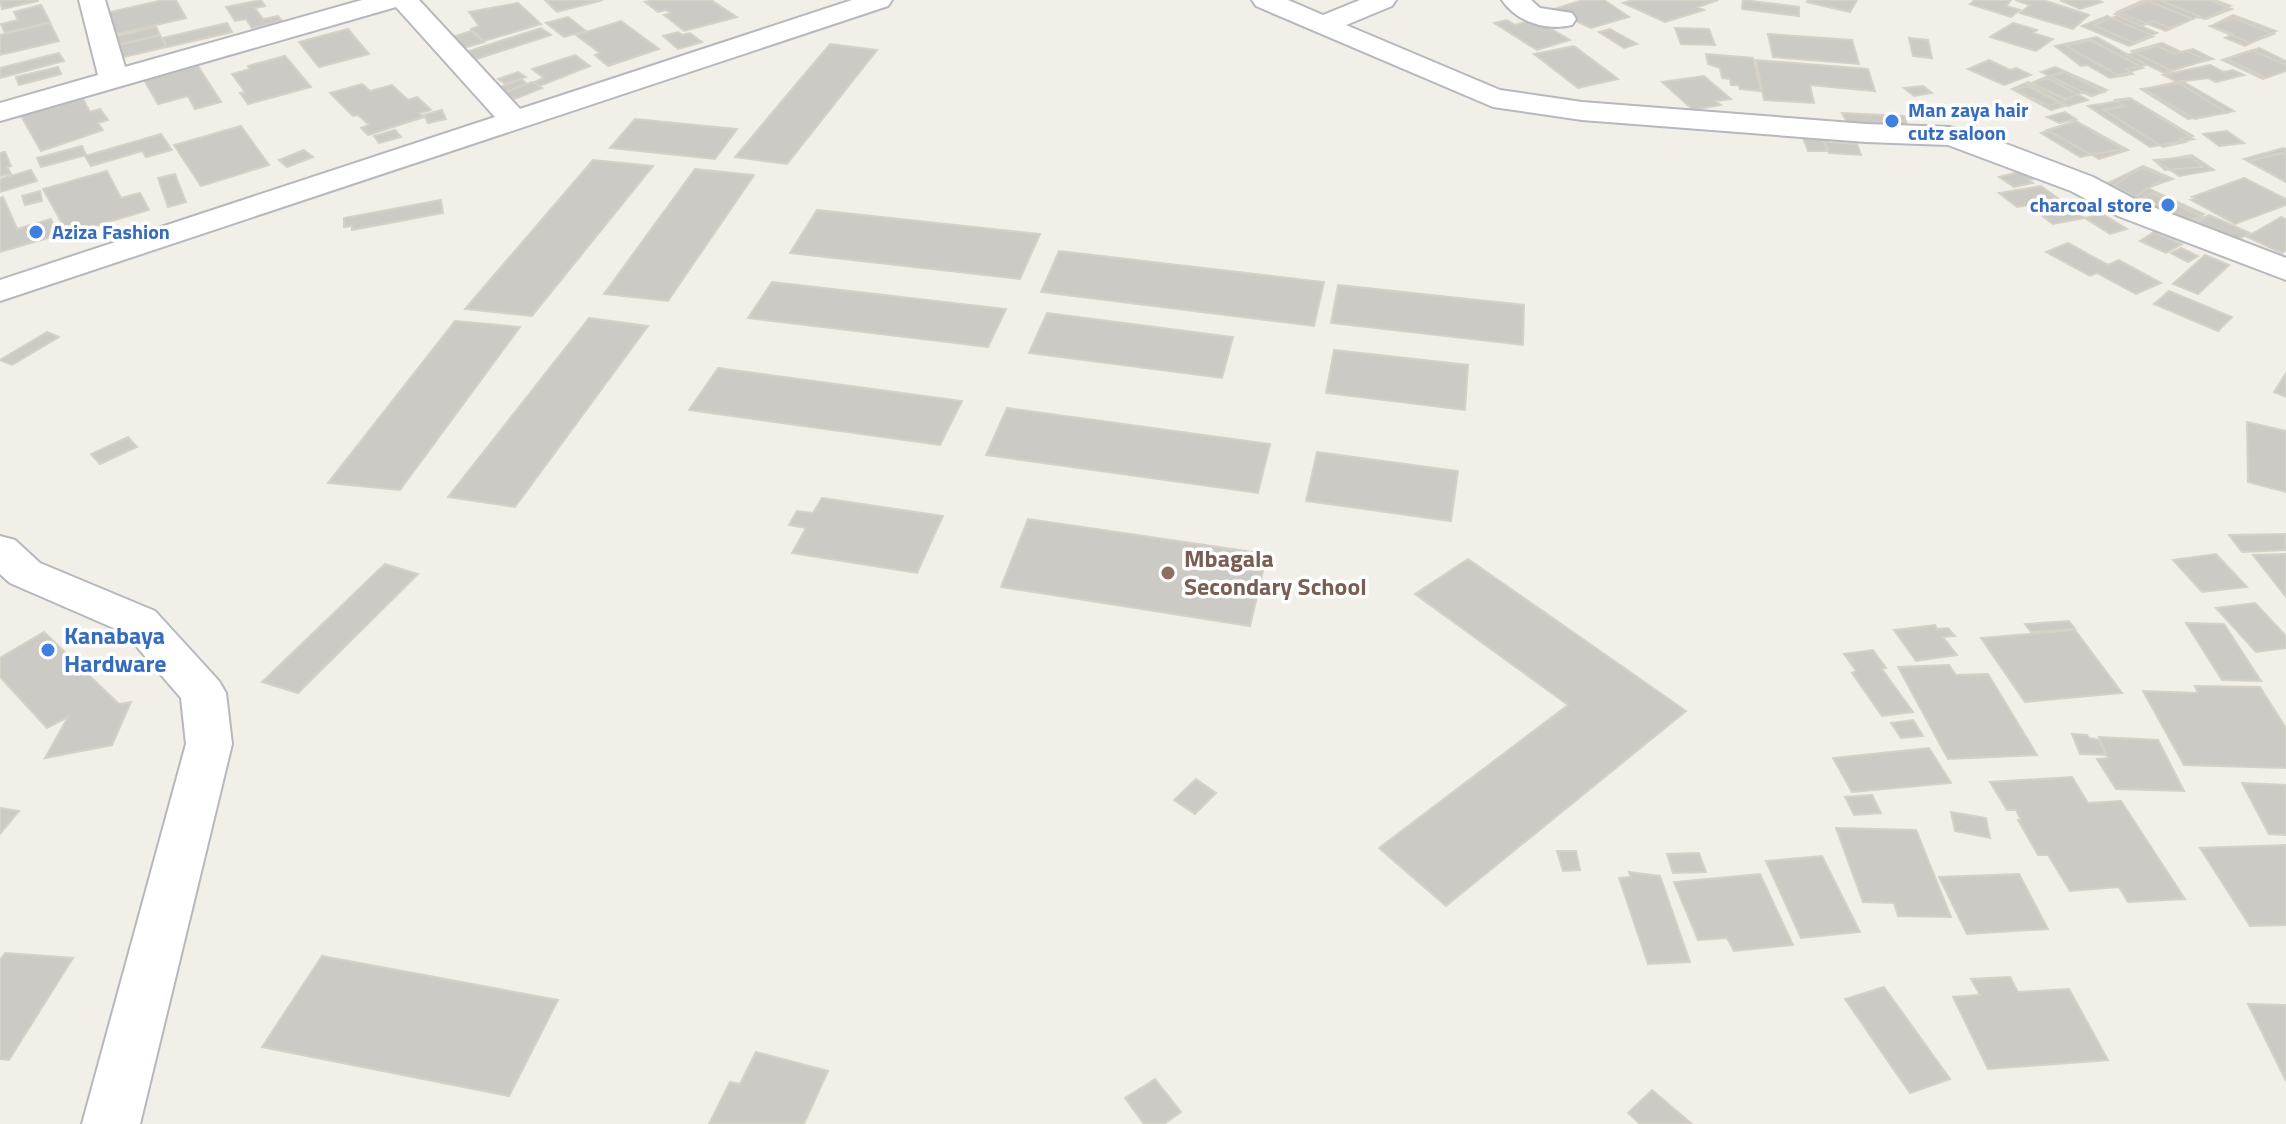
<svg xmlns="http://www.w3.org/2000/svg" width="2286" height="1124" font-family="'Titillium Web',sans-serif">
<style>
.building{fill:#cccac5;stroke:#d6d1c6;stroke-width:2}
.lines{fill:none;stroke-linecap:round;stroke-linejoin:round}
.street-casing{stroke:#b5b8bc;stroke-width:4}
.street{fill:#fff;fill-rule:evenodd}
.shop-dot{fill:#3f7fe0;stroke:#fff;stroke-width:3}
.education-dot{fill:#8d6e63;stroke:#fff;stroke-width:3}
.labels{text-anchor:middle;stroke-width:7;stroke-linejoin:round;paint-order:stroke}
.far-shop-label{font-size:20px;font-weight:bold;fill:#366cbe;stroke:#fff;text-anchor:start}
.education-label{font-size:24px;font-weight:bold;fill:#785e54;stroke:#fff;text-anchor:start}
.shop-label{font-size:24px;font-weight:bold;fill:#366cbe;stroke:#fff;text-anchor:start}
</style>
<rect width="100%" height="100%" fill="#f1efe8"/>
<path class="building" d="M 0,0 L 38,0 L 38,1 L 2,9 Z
M 163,0 L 176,0 L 186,18 L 103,37 L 106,13 Z
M 261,0 L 265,6 L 255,8 L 263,19 L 278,16 L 282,21 L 252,28 L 246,19 L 235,21 L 226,7 Z
M 545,0 L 603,0 L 557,12 Z
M 653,0 L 711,0 L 737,17 L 684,31 L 664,15 L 671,13 L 666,10 L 658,12 L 645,2 Z
M 1583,0 L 1604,0 L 1629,17 L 1591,28 L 1551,10 Z
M 1633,0 L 1718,0 L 1698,7 L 1704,10 L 1665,22 L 1623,3 Z
M 1743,0 L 1799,7 L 1799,16 L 1742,9 Z
M 1808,0 L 1857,0 L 1850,12 L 1807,2 Z
M 1975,0 L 2011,0 L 2006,6 L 2020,10 L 2011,17 L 1970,4 Z
M 2015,0 L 2043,0 L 2089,15 L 2073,29 L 2020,13 L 2030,5 Z
M 2060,0 L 2098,0 L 2102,2 L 2080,9 Z
M 2144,0 L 2215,0 L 2231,6 L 2205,19 L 2197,17 L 2166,31 L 2117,12 Z
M 2159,0 L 2210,0 L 2232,9 L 2206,19 Z
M 2148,1 L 2193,19 L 2169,28 L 2153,21 L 2142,26 L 2115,14 Z
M 518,3 L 541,24 L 484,41 L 471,29 L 479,26 L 469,12 Z
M 41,5 L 50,22 L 5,33 L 1,24 L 18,20 L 14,12 Z
M 2233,15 L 2276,31 L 2245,46 L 2225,38 L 2233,34 L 2211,26 Z
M 2107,16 L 2154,36 L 2129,46 L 2082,26 Z
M 2117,16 L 2157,33 L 2134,43 L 2093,25 Z
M 568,17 L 586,31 L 564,37 L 546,23 Z
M 2234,18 L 2274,34 L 2250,43 L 2210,26 Z
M 1534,19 L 1570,40 L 1537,50 L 1494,23 L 1507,20 L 1515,25 Z
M 621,21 L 659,49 L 608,66 L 595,55 L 600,53 L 576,35 Z
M 50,23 L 59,41 L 0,55 L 0,35 Z
M 227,23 L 232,32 L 167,47 L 163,38 Z
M 2013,23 L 2037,30 L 2033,33 L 2053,39 L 2036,51 L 1990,37 Z
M 156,27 L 160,35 L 112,46 L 109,38 Z
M 541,28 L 551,35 L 477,59 L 466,52 Z
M 1675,28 L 1709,29 L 1715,45 L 1681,44 Z
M 348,29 L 369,54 L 319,67 L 299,42 Z
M 1610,29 L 1637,44 L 1624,48 L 1599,32 Z
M 471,31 L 484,42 L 460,49 L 449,38 Z
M 678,32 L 682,35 L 690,33 L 702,42 L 678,49 L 663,36 Z
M 1768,34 L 1852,40 L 1859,64 L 1773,57 Z
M 160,35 L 166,47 L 119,58 L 112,47 Z
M 2097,37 L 2146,65 L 2126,69 L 2133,74 L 2110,78 L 2087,65 L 2081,66 L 2055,46 Z
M 1909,38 L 1928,40 L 1932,58 L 1913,56 Z
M 2091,40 L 2143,68 L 2118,75 L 2066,46 Z
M 2162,43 L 2181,52 L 2193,49 L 2213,59 L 2170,70 L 2132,51 Z
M 830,44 L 877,50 L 787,164 L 735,157 Z
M 1574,46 L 1618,79 L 1578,88 L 1534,54 Z
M 2157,46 L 2175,54 L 2186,51 L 2207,60 L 2164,73 L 2127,55 Z
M 2259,48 L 2286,61 L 2286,71 L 2266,78 L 2227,59 Z
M 2252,50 L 2286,65 L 2286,71 L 2263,79 L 2222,60 Z
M 59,53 L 64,61 L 0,78 L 0,68 Z
M 1706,54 L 1753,58 L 1761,91 L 1740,89 L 1739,85 L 1731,85 L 1730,79 L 1722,78 L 1720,68 L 1708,64 Z
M 575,55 L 590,66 L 540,86 L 534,82 L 544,78 L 532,69 Z
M 285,56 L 311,87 L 248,104 L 240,93 L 245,92 L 232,74 L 250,69 L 248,66 Z
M 1756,60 L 1868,69 L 1875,91 L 1810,85 L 1814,103 L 1764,100 Z
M 1989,60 L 2010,70 L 2016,68 L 2031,75 L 2004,85 L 1968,69 Z
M 2210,65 L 2223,72 L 2233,70 L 2244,75 L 2216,82 L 2208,78 L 2177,82 L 2163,75 Z
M 198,66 L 221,102 L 195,109 L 188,96 L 158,104 L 144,80 Z
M 58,67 L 61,74 L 19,85 L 16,77 Z
M 2055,67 L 2107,90 L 2093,96 L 2084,92 L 2066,99 L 2031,83 L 2049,76 L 2041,72 Z
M 518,72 L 526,77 L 505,84 L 498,79 Z
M 2064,72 L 2104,92 L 2090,96 L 2050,76 Z
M 1704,76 L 1731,99 L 1716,101 L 1721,105 L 1693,110 L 1662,82 Z
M 2048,78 L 2088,100 L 2068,106 L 2028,84 Z
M 521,79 L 527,84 L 504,92 L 498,88 Z
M 2182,81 L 2234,111 L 2195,119 L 2144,89 Z
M 532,82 L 542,88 L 515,99 L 504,93 Z
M 2028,82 L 2066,100 L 2049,106 L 2012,89 Z
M 2179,83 L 2227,113 L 2188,119 L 2141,89 Z
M 362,84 L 370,91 L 392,85 L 408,100 L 417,97 L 431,110 L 420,113 L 424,117 L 368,135 L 361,128 L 369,125 L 358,115 L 353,116 L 330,93 Z
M 1923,86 L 1932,93 L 1914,96 L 1904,88 Z
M 2028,86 L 2065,106 L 2051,110 L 2014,90 Z
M 82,97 L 90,112 L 100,109 L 108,120 L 98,123 L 103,130 L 41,151 L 20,114 Z
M 2130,98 L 2193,136 L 2180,139 L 2186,142 L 2163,147 L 2104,110 L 2124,106 L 2115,100 Z
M 2131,99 L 2194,139 L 2150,147 L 2088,106 Z
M 442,110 L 446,119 L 428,123 L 424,115 Z
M 2065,112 L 2076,119 L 2059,123 L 2047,117 Z
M 1842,113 L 1904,116 L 1909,130 L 1878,127 L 1877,123 L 1878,128 L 1865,127 L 1863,122 L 1848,124 Z
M 635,119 L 737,129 L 715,159 L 610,148 Z
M 2075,121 L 2123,149 L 2080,157 L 2041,133 Z
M 2076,121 L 2128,150 L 2099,159 L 2047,130 Z
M 241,126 L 269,165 L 201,186 L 174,145 Z
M 395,130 L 401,137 L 379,143 L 374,136 Z
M 2227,131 L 2244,143 L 2219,146 L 2203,134 Z
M 161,134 L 172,150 L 146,157 L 142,151 L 91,166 L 85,156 Z
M 1803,138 L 1826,139 L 1828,141 L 1824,142 L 1827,151 L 1808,151 Z
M 1825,142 L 1857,144 L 1861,155 L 1829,153 Z
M 82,146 L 86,155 L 41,167 L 37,158 Z
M 2283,148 L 2286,149 L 2286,182 L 2244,159 Z
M 304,150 L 313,157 L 287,167 L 279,160 Z
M 5,152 L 11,166 L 7,167 L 11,174 L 0,176 L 0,153 Z
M 2281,153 L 2286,155 L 2286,182 L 2249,161 Z
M 2192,155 L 2214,170 L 2179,176 L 2157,161 Z
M 2191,157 L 2203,167 L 2165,170 L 2154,160 Z
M 593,160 L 653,166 L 532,316 L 465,309 Z
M 2143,166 L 2173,179 L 2147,188 L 2204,214 L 2189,222 L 2129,197 L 2132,195 L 2108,183 Z
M 2141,168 L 2165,177 L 2135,197 L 2111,187 Z
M 695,169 L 754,175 L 668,301 L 604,294 Z
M 31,170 L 37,181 L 0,192 L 0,179 Z
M 107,171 L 121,198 L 140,193 L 149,210 L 68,234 L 43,189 Z
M 2023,171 L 2034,179 L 2029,180 L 2033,183 L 2014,187 L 1999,177 Z
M 175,174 L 186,202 L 168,207 L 158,178 Z
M 2244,178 L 2286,199 L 2286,205 L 2235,224 L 2191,200 L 2196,199 L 2192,197 Z
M 2041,186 L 2085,218 L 2053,224 L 2030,207 L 2044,205 L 2041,203 L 2017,207 L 1999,193 Z
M 40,191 L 42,201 L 25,205 L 22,196 Z
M 2152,193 L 2205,218 L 2192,225 L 2140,200 Z
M 3,197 L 17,229 L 51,219 L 58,235 L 0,252 L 0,198 Z
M 441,200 L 443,213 L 352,230 L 352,226 L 344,227 L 344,218 Z
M 817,210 L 1040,234 L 1020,279 L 790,253 Z
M 2101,213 L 2127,229 L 2110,234 L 2085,218 Z
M 2209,215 L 2250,233 L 2228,245 L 2187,226 Z
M 2281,217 L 2286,219 L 2286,250 L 2282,253 L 2247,237 Z
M 2154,232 L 2182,244 L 2166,253 L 2140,241 Z
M 2068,243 L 2108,265 L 2119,260 L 2161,283 L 2136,294 L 2097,273 L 2090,276 L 2046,252 Z
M 2181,248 L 2198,256 L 2188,262 L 2171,253 Z
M 1059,251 L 1324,282 L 1314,326 L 1041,292 Z
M 2205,255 L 2229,265 L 2198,294 L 2173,284 Z
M 772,282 L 1006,309 L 988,347 L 748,318 Z
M 1338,285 L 1524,305 L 1523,345 L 1331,323 Z
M 2169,291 L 2232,317 L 2218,331 L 2154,304 Z
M 1047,313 L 1233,337 L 1222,378 L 1029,353 Z
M 589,318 L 648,326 L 515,507 L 448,497 Z
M 455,321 L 520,327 L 400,490 L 328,483 Z
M 47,332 L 59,337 L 12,365 L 0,360 Z
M 1334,350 L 1468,365 L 1465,410 L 1326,393 Z
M 718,368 L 962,401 L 940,445 L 689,410 Z
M 2286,373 L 2286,397 L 2274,392 Z
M 1007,408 L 1270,444 L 1258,493 L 986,455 Z
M 2247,422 L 2286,431 L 2286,492 L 2248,482 Z
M 128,437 L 137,447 L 100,464 L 91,454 Z
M 1317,452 L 1458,471 L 1451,521 L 1306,501 Z
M 822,498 L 943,516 L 917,573 L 792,553 L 806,528 L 789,525 L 797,511 L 813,513 Z
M 1028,519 L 1267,554 L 1250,626 L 1001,587 Z
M 2285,534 L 2286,550 L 2242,552 L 2229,535 Z
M 2216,554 L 2247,587 L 2202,592 L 2173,560 Z
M 2286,554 L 2286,597 L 2253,555 Z
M 1468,559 L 1686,711 L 1446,906 L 1379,848 L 1568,705 L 1415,594 Z
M 385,564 L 418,574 L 298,693 L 262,682 Z
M 2255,603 L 2286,636 L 2286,648 L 2256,652 L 2216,608 Z
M 2069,621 L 2075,629 L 2031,632 L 2025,624 Z
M 2186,623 L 2224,624 L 2261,681 L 2222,680 Z
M 1935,625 L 1937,629 L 1948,628 L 1955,636 L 1943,637 L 1957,655 L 1916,661 L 1894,630 Z
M 2075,630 L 2122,693 L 2025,702 L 1981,638 Z
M 44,632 L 119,704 L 131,702 L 112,745 L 45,758 L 68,717 L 47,728 L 0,677 L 0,658 Z
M 1873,650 L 1886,668 L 1882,669 L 1913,712 L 1882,716 L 1852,673 L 1856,671 L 1844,654 Z
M 1949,665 L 1956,675 L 1988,674 L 2037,755 L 1948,759 L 1898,667 Z
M 2195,686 L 2260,687 L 2286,728 L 2286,768 L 2184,765 L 2143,691 L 2198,693 Z
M 1913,720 L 1923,736 L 1901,738 L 1891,723 Z
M 2072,734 L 2087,735 L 2089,738 L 2099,740 L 2106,755 L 2080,754 Z
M 2099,737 L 2158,740 L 2184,791 L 2116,789 L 2097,759 L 2108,758 Z
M 1929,748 L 1951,783 L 1852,792 L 1833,758 Z
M 2072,777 L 2088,803 L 2121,801 L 2185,899 L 2128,902 L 2119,887 L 2070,891 L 2048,855 L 2038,855 L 2018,820 L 2021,820 L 2016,810 L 2007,810 L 1990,782 Z
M 1196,779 L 1216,793 L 1195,814 L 1174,800 Z
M 2242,783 L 2286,785 L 2286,835 L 2269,834 Z
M 1872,795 L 1881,813 L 1854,815 L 1845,797 Z
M 0,808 L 19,811 L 0,834 Z
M 1951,812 L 1986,818 L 1990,838 L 1955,831 Z
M 1836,828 L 1916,830 L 1951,917 L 1898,916 L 1894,903 L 1863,902 Z
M 2286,845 L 2286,925 L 2250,926 L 2200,848 Z
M 1557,851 L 1576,851 L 1580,870 L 1563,871 Z
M 1699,853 L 1706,872 L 1673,873 L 1667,854 Z
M 1822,856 L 1860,932 L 1801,938 L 1766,861 Z
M 1629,872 L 1660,876 L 1690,962 L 1648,964 L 1619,878 L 1631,877 Z
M 1760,874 L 1793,945 L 1734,951 L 1727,938 L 1698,940 L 1674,882 Z
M 2019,874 L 2048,929 L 1967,934 L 1939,877 Z
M 5,953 L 73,958 L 9,1060 L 0,1059 L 0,960 Z
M 322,956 L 558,1000 L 509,1096 L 262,1047 Z
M 2010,977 L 2018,992 L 2069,989 L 2108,1060 L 1988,1069 L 1953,997 L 1980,995 L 1971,979 Z
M 1884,987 L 1950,1079 L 1910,1093 L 1845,999 Z
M 2248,1004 L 2286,1005 L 2286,1081 Z
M 756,1052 L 828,1071 L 804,1124 L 709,1124 L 730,1082 L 740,1084 Z
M 1155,1079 L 1181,1112 L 1164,1124 L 1144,1124 L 1125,1098 Z
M 1652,1090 L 1692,1124 L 1640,1124 L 1628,1113 Z"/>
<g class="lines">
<defs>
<path id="street" d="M 79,0 L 105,0 L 125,67 L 362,0 L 419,0 L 520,109 L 852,0 L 892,0 L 888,6 L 0,301 L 0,280 L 495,117 L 396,7 L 0,121 L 0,103 L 98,75 Z
M 1252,0 L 1288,0 L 1323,15 L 1360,0 L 1396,0 L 1392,6 L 1346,25 L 1500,90 L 1582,102 L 1866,124 L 1949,127 L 1993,139 L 2093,177 L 2140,202 L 2286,258 L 2286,280 L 2118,216 L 2071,191 L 1948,145 L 1866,142 L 1582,120 L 1493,107 L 1256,6 Z
M 1502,0 L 1531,0 L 1540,8 L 1572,13 L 1576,19 L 1572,25 C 1546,31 1517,22 1502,0 Z
M 0,536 L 15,540 L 40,563 L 155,611 L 219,681 L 226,693 L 232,744 L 140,1124 L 82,1124 L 186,744 L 181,698 L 125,633 L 10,583 L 0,574 Z"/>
</defs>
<use href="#street" class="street-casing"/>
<use href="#street" class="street"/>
</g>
<g class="shop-dot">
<circle cx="1892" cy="121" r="8"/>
<circle cx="2168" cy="205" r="8"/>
<circle cx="36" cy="232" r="8"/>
<circle cx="48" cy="650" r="8"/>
</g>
<circle class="education-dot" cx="1168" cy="573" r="8"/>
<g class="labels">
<g class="far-shop-label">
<text x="1908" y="117">Man zaya hair<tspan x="1908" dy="23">cutz saloon</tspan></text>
<text x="2152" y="212" text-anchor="end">charcoal store</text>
<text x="52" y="239">Aziza Fashion</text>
</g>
<g class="education-label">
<text x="1184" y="567">Mbagala<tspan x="1184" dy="28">Secondary School</tspan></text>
</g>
<g class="shop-label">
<text x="64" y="644">Kanabaya<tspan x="64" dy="28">Hardware</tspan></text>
</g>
</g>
</svg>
